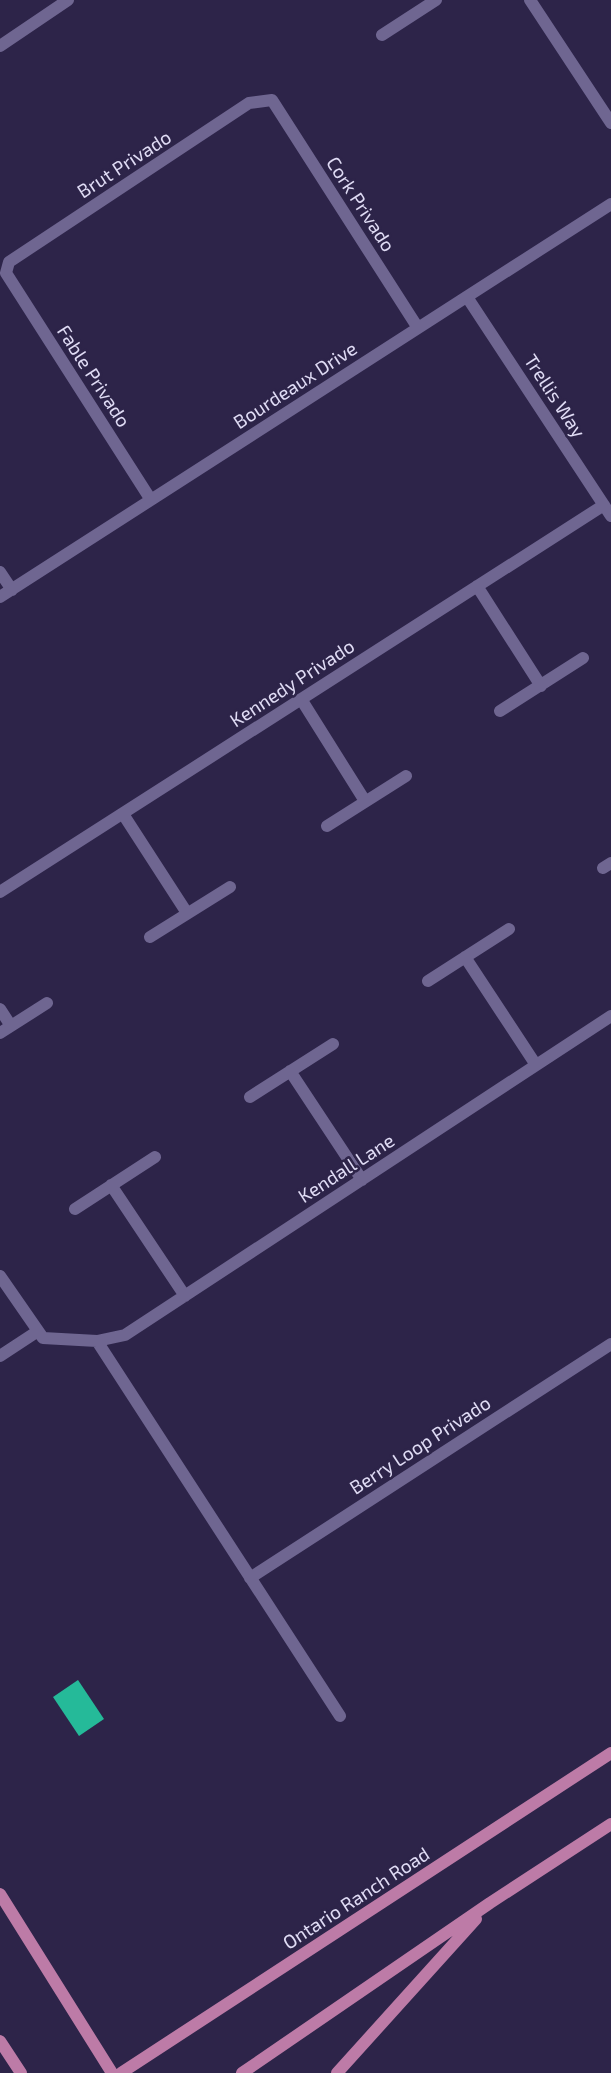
<svg xmlns="http://www.w3.org/2000/svg" width="611" height="2073" font-family="'Exo 2',sans-serif">
<style>
.building{fill:#25ba99}
.lines{fill:none;stroke-linecap:round;stroke-linejoin:round}
.minor{stroke:#6f6691;stroke-width:12}
.major{stroke:#bd7ba7;stroke-width:12}
.labels{text-anchor:middle;stroke-width:5;stroke-linejoin:round;paint-order:stroke}
.street-label{font-size:19px;fill:#e0dcf5;stroke:#2d2449}
</style>
<rect width="100%" height="100%" fill="#2d2449"/>
<path class="building" d="M 78,1680 L 104,1719 L 79,1736 L 53,1697 Z"/>
<g class="lines">
<path class="minor" d="M 530,0 L 611,123
M 382,35 L 436,0
M 0,46 L 68,0
M 467,297 L 611,516
M 151,500 L 6,273 L 9,262 L 249,103 L 272,100 L 418,328
M 0,572 L 12,590
M 477,586 L 541,686
M 0,597 L 611,204
M 301,699 L 365,801
M 500,711 L 583,658
M 123,814 L 187,913
M 327,826 L 406,776
M 603,868 L 611,863
M 0,892 L 604,505
M 150,937 L 230,887
M 465,957 L 536,1065
M 428,981 L 509,929
M 0,1009 L 11,1026
M 0,1033 L 47,1003
M 290,1071 L 362,1180
M 250,1097 L 333,1044
M 111,1185 L 185,1296
M 75,1209 L 155,1157
M 0,1276 L 43,1338 L 97,1341 L 125,1335 L 611,1016
M 97,1341 L 340,1716
M 0,1356 L 38,1331
M 250,1578 L 611,1344"/>
<path class="major" d="M 0,1894 L 112,2073
M 0,2041 L 21,2073
M 121,2073 L 611,1753
M 242,2073 L 490,1903 L 611,1824
M 337,2073 L 476,1919"/>
</g>
<g class="labels">
<g class="street-label">
<text transform="translate(124 164) rotate(-33)" y="7">Brut Privado</text>
<text transform="translate(361 204) rotate(57)" y="7">Cork Privado</text>
<text transform="translate(94 376) rotate(57)" y="7">Fable Privado</text>
<text transform="translate(295 385) rotate(-33)" y="7">Bourdeaux Drive</text>
<text transform="translate(555 396) rotate(57)" y="7">Trellis Way</text>
<text transform="translate(292 683) rotate(-33)" y="7">Kennedy Privado</text>
<text transform="translate(346 1168) rotate(-33)" y="7">Kendall Lane</text>
<text transform="translate(420 1445) rotate(-33)" y="7">Berry Loop Privado</text>
<text transform="translate(356 1898) rotate(-33)" y="7">Ontario Ranch Road</text>
</g>
</g>
</svg>
